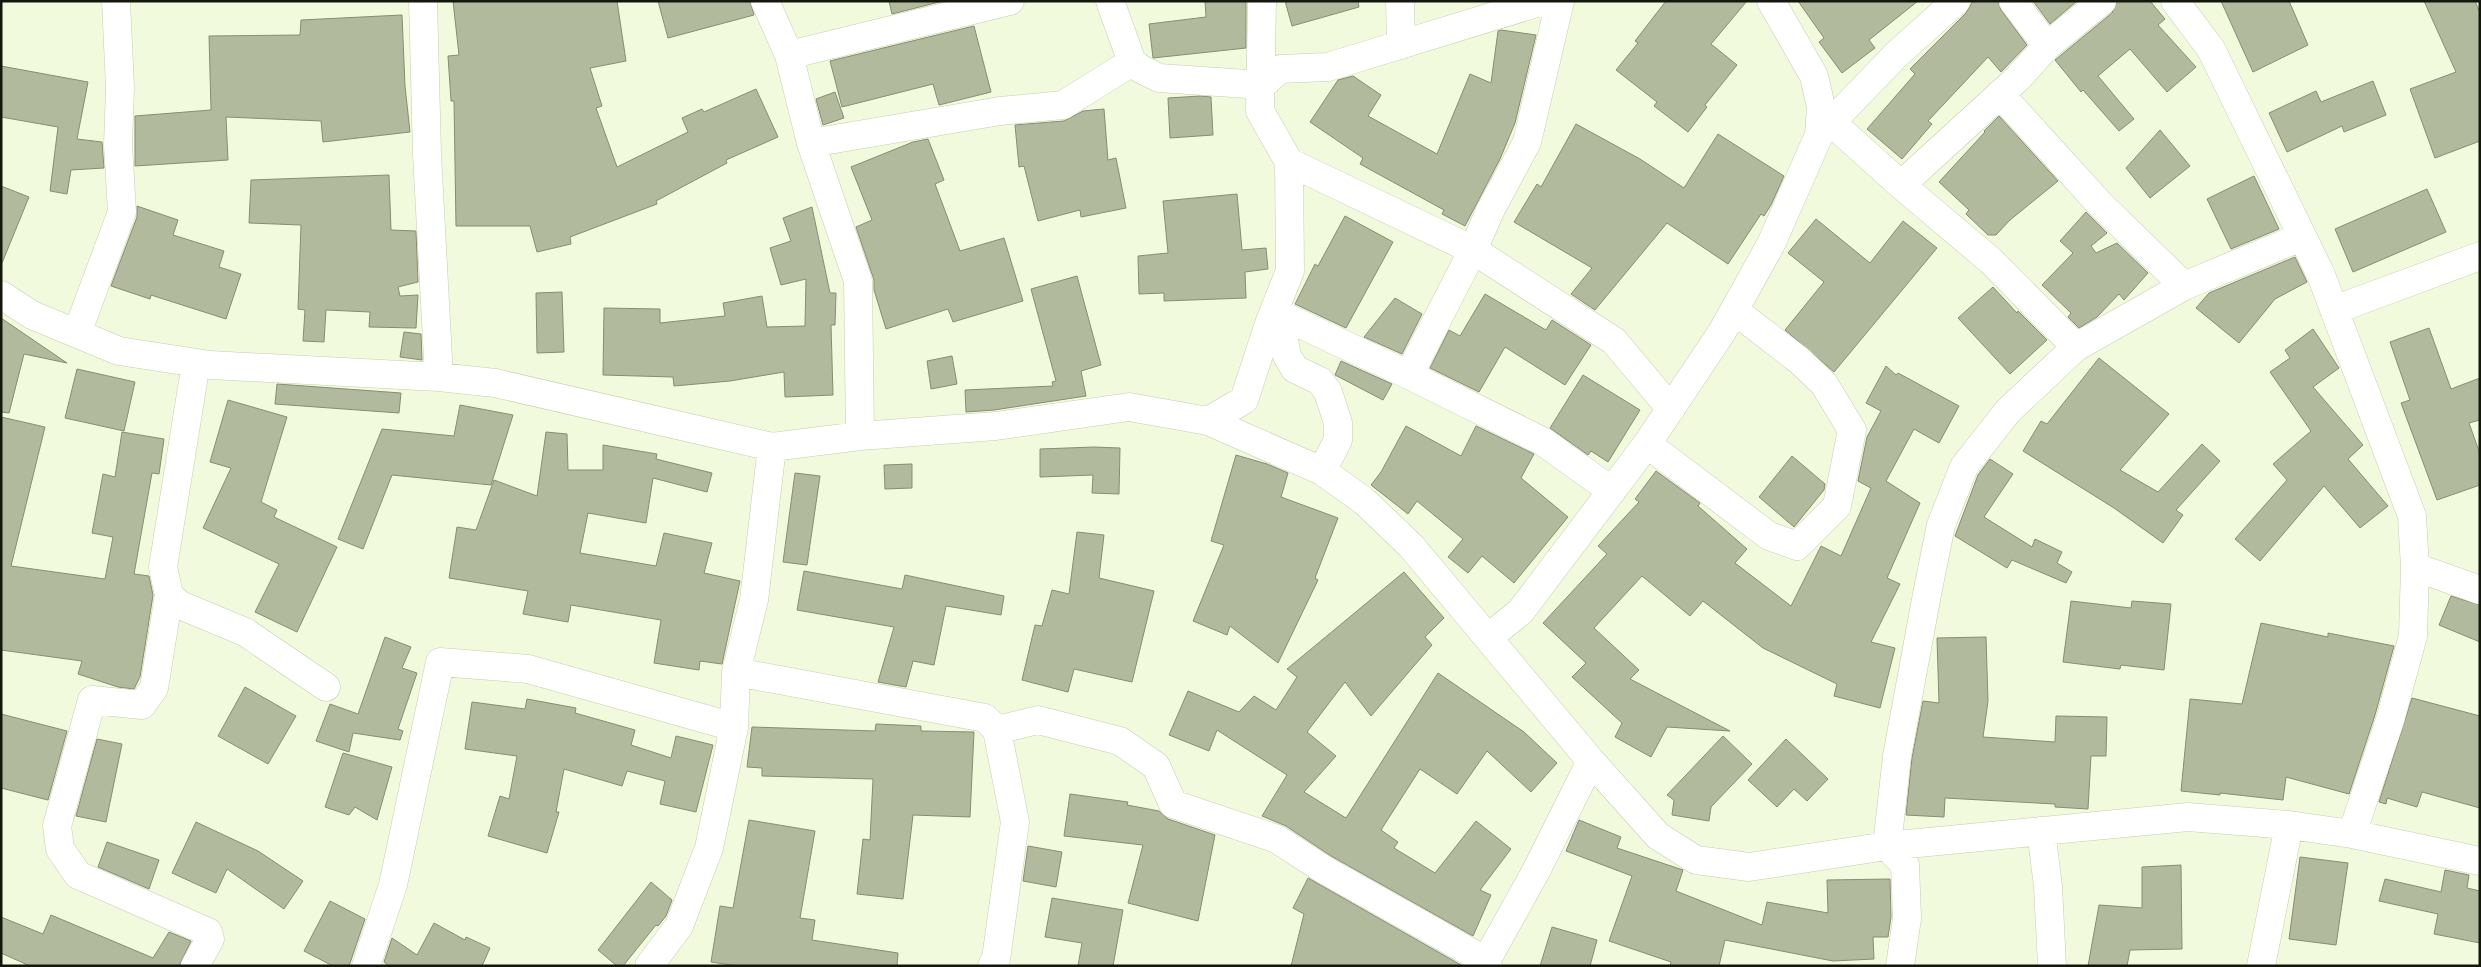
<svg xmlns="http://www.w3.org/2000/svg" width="2481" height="967" font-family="'IBM Plex Serif',serif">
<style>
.building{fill:#b2ba9e;stroke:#868d73}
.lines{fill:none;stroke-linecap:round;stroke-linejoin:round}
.minor-casing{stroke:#c6ceb1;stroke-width:29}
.minor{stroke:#fff;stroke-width:28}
</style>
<rect width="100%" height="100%" fill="#f1fadc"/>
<path class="building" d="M 453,1 L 617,1 L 626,61 L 590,68 L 602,106 L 596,108 L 617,167 L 688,132 L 682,118 L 702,109 L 704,112 L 756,89 L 778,137 L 726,160 L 727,163 L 656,201 L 657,204 L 570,237 L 571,244 L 537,252 L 530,226 L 456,226 L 454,101 L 451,101 L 448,56 L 459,55 Z
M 658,1 L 750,1 L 754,15 L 668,38 Z
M 889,1 L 943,1 L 892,14 Z
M 1205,1 L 1246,1 L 1246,48 L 1153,58 L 1149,24 L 1206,17 Z
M 1285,1 L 1358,1 L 1359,7 L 1292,26 Z
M 1666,1 L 1747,1 L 1711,44 L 1737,65 L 1705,105 L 1707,107 L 1688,132 L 1654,106 L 1657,102 L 1616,70 L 1638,43 L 1635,41 Z
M 1798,1 L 1918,1 L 1869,40 L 1875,48 L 1842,73 L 1819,42 L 1824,38 Z
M 1973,1 L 1998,1 L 2001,10 L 2027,45 L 2001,72 L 1988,57 L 1928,121 L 1932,124 L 1902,159 L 1867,129 L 1915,74 L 1910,69 L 1966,13 Z
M 2033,1 L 2077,1 L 2050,24 Z
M 2117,1 L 2150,1 L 2165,19 L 2158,25 L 2196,67 L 2167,92 L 2130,49 L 2098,76 L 2134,119 L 2119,131 L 2083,90 L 2081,92 L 2055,60 L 2112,13 Z
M 2221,1 L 2289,1 L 2308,45 L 2253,72 Z
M 2424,1 L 2475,1 L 2480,13 L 2480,141 L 2435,158 L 2410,89 L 2456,72 Z
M 402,15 L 405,86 L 410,132 L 323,142 L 321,121 L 226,117 L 228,160 L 135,166 L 135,116 L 211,110 L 209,36 L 300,35 L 301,20 Z
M 974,26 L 991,92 L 939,105 L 933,84 L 842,107 L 830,61 Z
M 1501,30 L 1536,35 L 1515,123 L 1500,159 L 1465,226 L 1442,214 L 1444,210 L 1360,164 L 1363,158 L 1310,122 L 1338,80 L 1353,76 L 1381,95 L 1368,116 L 1437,154 L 1470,74 L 1491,83 L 1498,31 Z
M 1,66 L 88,82 L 77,139 L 102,142 L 104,168 L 71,170 L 67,194 L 50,191 L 58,127 L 1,117 Z
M 2373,81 L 2386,115 L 2344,132 L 2342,126 L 2287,152 L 2269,113 L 2316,91 L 2321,102 Z
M 835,92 L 844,118 L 823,125 L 816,99 Z
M 1200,96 L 1211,97 L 1213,135 L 1170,138 L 1168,98 Z
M 1104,109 L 1108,160 L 1116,158 L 1126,208 L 1081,217 L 1080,210 L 1038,221 L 1024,166 L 1019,167 L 1015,125 L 1064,121 L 1083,111 Z
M 1999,116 L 2058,181 L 2010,220 L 1996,235 L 1988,235 L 1966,214 L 1969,210 L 1939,182 L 1985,132 L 1984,131 Z
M 1576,124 L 1640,159 L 1684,188 L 1718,134 L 1784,176 L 1771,205 L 1764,216 L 1761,214 L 1728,264 L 1667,223 L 1595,310 L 1571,294 L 1592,268 L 1514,222 L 1537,184 L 1541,187 Z
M 2160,130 L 2190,166 L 2150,198 L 2126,168 Z
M 928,139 L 944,180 L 935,184 L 960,251 L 1004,238 L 1023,301 L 953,322 L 948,309 L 886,329 L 874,290 L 874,280 L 856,227 L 872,220 L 851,167 L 913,142 Z
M 389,175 L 391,230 L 416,231 L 418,282 L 398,287 L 400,296 L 418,295 L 416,328 L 369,327 L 370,312 L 326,310 L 324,342 L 303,341 L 305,310 L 298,309 L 301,225 L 249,223 L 251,180 Z
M 2254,176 L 2279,229 L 2231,249 L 2207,199 Z
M 1,186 L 29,197 L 2,263 L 1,263 Z
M 2427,189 L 2446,232 L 2353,272 L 2335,229 Z
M 1237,194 L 1242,250 L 1266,248 L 1268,269 L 1245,272 L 1246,298 L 1164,301 L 1164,293 L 1139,294 L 1138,256 L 1168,253 L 1163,201 Z
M 137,206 L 178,220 L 173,235 L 224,251 L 219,267 L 241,274 L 226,319 L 151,295 L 150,299 L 111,286 L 137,217 Z
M 812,207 L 830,293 L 836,293 L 835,325 L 831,325 L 833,395 L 785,397 L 784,372 L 730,381 L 674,386 L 673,377 L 603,375 L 604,308 L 660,309 L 660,323 L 725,316 L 723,303 L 762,296 L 767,327 L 805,326 L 806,279 L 781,285 L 770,248 L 791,241 L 783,218 Z
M 2086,212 L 2107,233 L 2091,246 L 2096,253 L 2117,243 L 2148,273 L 2124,300 L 2119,294 L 2097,317 L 2079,328 L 2068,317 L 2071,313 L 2042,285 L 2073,253 L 2060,241 Z
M 1345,216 L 1393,242 L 1346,328 L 1295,304 L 1315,264 L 1318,266 Z
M 1816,219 L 1870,263 L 1903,221 L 1937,248 L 1834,372 L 1785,330 L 1824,282 L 1788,253 Z
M 2295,257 L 2307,282 L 2275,299 L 2239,343 L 2196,308 L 2209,293 Z
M 1077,276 L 1101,365 L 1081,371 L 1086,396 L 994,410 L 966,412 L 965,390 L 1053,386 L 1052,382 L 1056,381 L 1031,289 Z
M 1993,287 L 2017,313 L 2018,311 L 2047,340 L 2010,374 L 1958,318 Z
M 562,292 L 564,352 L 537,353 L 536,293 Z
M 1485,294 L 1546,330 L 1552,320 L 1591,345 L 1565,385 L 1505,347 L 1479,392 L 1430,368 L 1449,330 L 1460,336 Z
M 1395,298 L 1422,314 L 1402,354 L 1364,337 Z
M 1,318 L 67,363 L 24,354 L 9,413 L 1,412 Z
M 2429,328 L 2451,389 L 2480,378 L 2480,420 L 2469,423 L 2480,454 L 2480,485 L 2437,500 L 2401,403 L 2410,400 L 2390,342 Z
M 2313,329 L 2339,368 L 2313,387 L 2363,445 L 2348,459 L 2388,506 L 2360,528 L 2324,486 L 2260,561 L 2235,539 L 2287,480 L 2273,464 L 2311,431 L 2270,372 L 2290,358 L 2285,350 Z
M 404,332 L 421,334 L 422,360 L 400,357 Z
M 952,356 L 957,384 L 931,389 L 927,361 Z
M 2099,358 L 2169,414 L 2120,470 L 2158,492 L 2202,444 L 2220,461 L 2176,510 L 2183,515 L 2163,543 L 2114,508 L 2023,451 L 2041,421 L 2047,424 Z
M 1341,361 L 1392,384 L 1383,400 L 1335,375 Z
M 1886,366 L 1896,375 L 1898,373 L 1959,406 L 1939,443 L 1914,429 L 1886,481 L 1920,503 L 1887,578 L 1900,584 L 1871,642 L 1895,648 L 1880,708 L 1834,696 L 1837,684 L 1763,648 L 1703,601 L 1690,616 L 1642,576 L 1594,628 L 1639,670 L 1630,679 L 1730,731 L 1667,727 L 1651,757 L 1615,737 L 1622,723 L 1572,677 L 1586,663 L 1543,623 L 1607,554 L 1598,546 L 1639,502 L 1635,499 L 1656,471 L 1700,503 L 1698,506 L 1747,549 L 1735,563 L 1791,606 L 1821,546 L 1841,556 L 1871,488 L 1858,481 L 1867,437 L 1881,411 L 1866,403 Z
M 77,369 L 135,382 L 124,431 L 65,418 Z
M 1583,375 L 1640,410 L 1608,462 L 1591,451 L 1588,455 L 1550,428 Z
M 277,384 L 401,393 L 399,413 L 275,404 Z
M 228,400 L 287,417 L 261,502 L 277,510 L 274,517 L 337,547 L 297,632 L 255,612 L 279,564 L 203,528 L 231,468 L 210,462 Z
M 460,405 L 513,415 L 491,485 L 392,475 L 363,549 L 338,539 L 382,429 L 454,436 Z
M 1,417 L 45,427 L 11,566 L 105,579 L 113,537 L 92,533 L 103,474 L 115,477 L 122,432 L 164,439 L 159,474 L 152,473 L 134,574 L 149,576 L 153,595 L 140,677 L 134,689 L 118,687 L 78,674 L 82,661 L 1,650 Z
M 1406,426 L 1461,456 L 1476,426 L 1534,454 L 1521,478 L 1568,517 L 1514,583 L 1482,556 L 1468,573 L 1448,557 L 1463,539 L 1417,501 L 1408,514 L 1371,485 L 1381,472 Z
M 546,432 L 567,434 L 568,470 L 603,470 L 603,445 L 657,454 L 656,459 L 712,473 L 707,492 L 653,478 L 646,523 L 588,513 L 580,553 L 656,566 L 664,533 L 712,543 L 704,573 L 740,581 L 722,664 L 700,661 L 699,670 L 654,663 L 661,620 L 571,605 L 568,622 L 523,614 L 528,591 L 449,578 L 457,527 L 476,530 L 494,480 L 537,496 Z
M 1094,447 L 1120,448 L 1119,494 L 1092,493 L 1093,475 L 1040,477 L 1040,449 Z
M 1236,455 L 1267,464 L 1288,473 L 1281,497 L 1338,518 L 1315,578 L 1318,580 L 1278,663 L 1230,626 L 1227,635 L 1193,621 L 1224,545 L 1211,541 Z
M 1792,456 L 1825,484 L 1824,490 L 1794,527 L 1759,497 Z
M 1990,459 L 2013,474 L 1984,517 L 2032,547 L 2035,539 L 2062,552 L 2057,563 L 2072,572 L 2066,583 L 2012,560 L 2007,568 L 1955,536 L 1978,475 Z
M 912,464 L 912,488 L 885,489 L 884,465 Z
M 795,473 L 820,476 L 807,565 L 783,562 Z
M 1077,532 L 1104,535 L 1099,578 L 1154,591 L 1132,682 L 1074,669 L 1068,692 L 1022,680 L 1035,625 L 1042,626 L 1052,590 L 1069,594 Z
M 804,571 L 902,589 L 905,575 L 1004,596 L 1001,615 L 946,606 L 934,665 L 913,661 L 906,687 L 878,682 L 894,627 L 797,610 Z
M 1404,572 L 1444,618 L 1425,637 L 1432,645 L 1371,716 L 1345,682 L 1307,732 L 1336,756 L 1304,792 L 1346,818 L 1438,673 L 1524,732 L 1557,763 L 1531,792 L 1487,751 L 1457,794 L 1420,769 L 1381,830 L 1398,842 L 1394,848 L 1435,873 L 1476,821 L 1511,849 L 1480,890 L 1491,895 L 1473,936 L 1331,856 L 1286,826 L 1262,816 L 1287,775 L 1217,730 L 1209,751 L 1169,735 L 1188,691 L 1239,712 L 1254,696 L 1276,710 L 1297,677 L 1287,669 Z
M 2451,596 L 2480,605 L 2480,642 L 2439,625 Z
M 2071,601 L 2131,608 L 2132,601 L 2171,604 L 2164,670 L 2121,665 L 2120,669 L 2063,662 Z
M 2261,623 L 2328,637 L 2328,633 L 2394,646 L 2375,715 L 2349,794 L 2286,777 L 2283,800 L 2220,793 L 2220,795 L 2181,791 L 2190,699 L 2242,704 Z
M 385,637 L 411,647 L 402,668 L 417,673 L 398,729 L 403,731 L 400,740 L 353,733 L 349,752 L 316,741 L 330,704 L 358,714 Z
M 1986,637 L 1988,701 L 1983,737 L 2055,742 L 2056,716 L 2107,717 L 2106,756 L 2091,756 L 2088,809 L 2055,807 L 2055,804 L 1945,798 L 1944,817 L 1906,815 L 1912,758 L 1923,701 L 1939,703 L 1937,638 Z
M 245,687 L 296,716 L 268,764 L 218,736 Z
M 2412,698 L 2480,716 L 2480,808 L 2422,792 L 2417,807 L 2387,798 L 2386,804 L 2379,802 Z
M 527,699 L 576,708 L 575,713 L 635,730 L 631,745 L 671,758 L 676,736 L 713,745 L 696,812 L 660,804 L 665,781 L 627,771 L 622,786 L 564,769 L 556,812 L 559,812 L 547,853 L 488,836 L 500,796 L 509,799 L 517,756 L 465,749 L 472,702 L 525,709 Z
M 1,714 L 67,731 L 48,800 L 1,788 Z
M 876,724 L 921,726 L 921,731 L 974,732 L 970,817 L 913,815 L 903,899 L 857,894 L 863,839 L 870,840 L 873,779 L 762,776 L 762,768 L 747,767 L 752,727 L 875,731 Z
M 1723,736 L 1752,764 L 1711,807 L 1709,821 L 1672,815 L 1674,800 L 1667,795 Z
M 97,739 L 122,744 L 106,822 L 76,816 Z
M 1786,739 L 1828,779 L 1807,801 L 1794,789 L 1777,807 L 1748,780 Z
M 343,753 L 392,767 L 377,820 L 355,807 L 349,815 L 325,807 Z
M 1070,794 L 1128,802 L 1127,805 L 1159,811 L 1168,819 L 1215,835 L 1198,921 L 1128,903 L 1143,845 L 1064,836 Z
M 749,820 L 815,831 L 800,918 L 815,920 L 812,940 L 898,953 L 897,966 L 738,966 L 711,962 L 720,906 L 733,908 Z
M 1579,820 L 1621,837 L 1617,848 L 1683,870 L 1676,891 L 1762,925 L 1767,902 L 1828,913 L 1827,880 L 1890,879 L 1891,917 L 1888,937 L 1873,937 L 1874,959 L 1833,961 L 1725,940 L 1719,966 L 1670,966 L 1671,962 L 1609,941 L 1632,876 L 1566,851 Z
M 196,822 L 258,851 L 303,881 L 284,909 L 227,869 L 216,893 L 172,873 Z
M 107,842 L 159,860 L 149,889 L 98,867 Z
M 1028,846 L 1062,852 L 1056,887 L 1023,881 Z
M 2300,857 L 2348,863 L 2336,945 L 2289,939 Z
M 2181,865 L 2182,949 L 2130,950 L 2127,966 L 2088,966 L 2099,905 L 2142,908 L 2142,867 Z
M 2445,870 L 2469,875 L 2467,888 L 2480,891 L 2480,943 L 2434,934 L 2438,914 L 2379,901 L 2385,879 L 2441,892 Z
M 1308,878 L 1461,965 L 1460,966 L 1291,966 L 1304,914 L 1293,908 Z
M 651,882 L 672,900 L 666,916 L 658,926 L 656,925 L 623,966 L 617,966 L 598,950 Z
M 1052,898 L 1123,910 L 1113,966 L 1078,966 L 1082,943 L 1045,937 Z
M 330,901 L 365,919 L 349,966 L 333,966 L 304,951 Z
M 51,915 L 153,958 L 169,932 L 191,941 L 179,966 L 30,966 L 1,953 L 1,917 L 43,934 Z
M 434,923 L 465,940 L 466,937 L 490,948 L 482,966 L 389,966 L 384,962 L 392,938 L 417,955 Z
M 1552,927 L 1597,940 L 1590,966 L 1540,966 Z"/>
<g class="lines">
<defs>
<path id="minor" d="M 423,1 L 427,154 L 439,377
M 765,1 L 789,55 L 811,143 L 858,281 L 860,436
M 1110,1 L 1132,62 L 1141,69 L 1159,78 L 1262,85 L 1280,69 L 1328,67 L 1543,1
M 1400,1 L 1401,45
M 1771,1 L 1814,76 L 1821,107 L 1819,135
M 2013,1 L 2047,46
M 2175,1 L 2211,49 L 2321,275 L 2412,516 L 2415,567 L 2413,636 L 2390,720 L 2352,834
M 789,55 L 1010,1
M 2000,94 L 2098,202 L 2184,286
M 1831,122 L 1901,185 L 1991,261 L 2076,347
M 811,143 L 1000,111 L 1063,105 L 1132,62
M 1289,162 L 1473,250 L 1614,341 L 1671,409
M 1901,185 L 2018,78 L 2047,46 L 2102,1
M 1,295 L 32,315 L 119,351 L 210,365 L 439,377 L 495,383 L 772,447 L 860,436 L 996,426 L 1129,407 L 1208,421 L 1322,471 L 1364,501 L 1411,546 L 1591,761 L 1658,836 L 1696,860 L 1749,867 L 1887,846 L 2188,817 L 2289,825 L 2352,834 L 2480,861
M 1277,303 L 1287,356 L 1295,369 L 1320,381 L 1328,392 L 1338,423 L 1338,440 L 1322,471
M 2334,310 L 2480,256
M 1279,314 L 1411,376 L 1542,441 L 1612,491
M 77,333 L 122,212 L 118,145 L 120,88 L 116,1
M 1411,376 L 1416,361 L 1473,250 L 1490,211 L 1527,142 L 1560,1
M 1208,421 L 1244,400 L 1270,321 L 1290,271 L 1289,162 L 1260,111 L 1262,1
M 1647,444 L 1769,536 L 1797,546 L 1837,506 L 1852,430 L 1824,384 L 1800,361 L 1734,310
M 2415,567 L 2480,590
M 169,595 L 180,605 L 245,632 L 326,687
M 1488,638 L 1521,611 L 1647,444 L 1722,332 L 1771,244 L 1819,135 L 1896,55 L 1956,1
M 736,672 L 985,718 L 997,730 L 1038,720 L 1120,741 L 1156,766 L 1173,804 L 1277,839 L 1323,869 L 1486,961 L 1488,966
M 2041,831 L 2048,886 L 2052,966
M 1486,961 L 1536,871 L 1591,761
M 195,966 L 210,939 L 208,932 L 78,875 L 60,849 L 57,826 L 92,700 L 142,705 L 154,688 L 169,595 L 163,567 L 196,363
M 366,966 L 393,885 L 440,662 L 528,669 L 734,727
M 649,966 L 679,926 L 709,848 L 734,727 L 736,672 L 754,600 L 772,447
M 992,966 L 996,959 L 1015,822 L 997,730
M 1900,966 L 1907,918 L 1905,865 L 1887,846 L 1897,756 L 1928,589 L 1941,525 L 1964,467 L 2008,411 L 2076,347 L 2184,286 L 2301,237
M 2261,966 L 2289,825"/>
</defs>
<use href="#minor" class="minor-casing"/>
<use href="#minor" class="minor"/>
</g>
<rect width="2481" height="967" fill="none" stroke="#14170d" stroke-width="5"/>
</svg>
